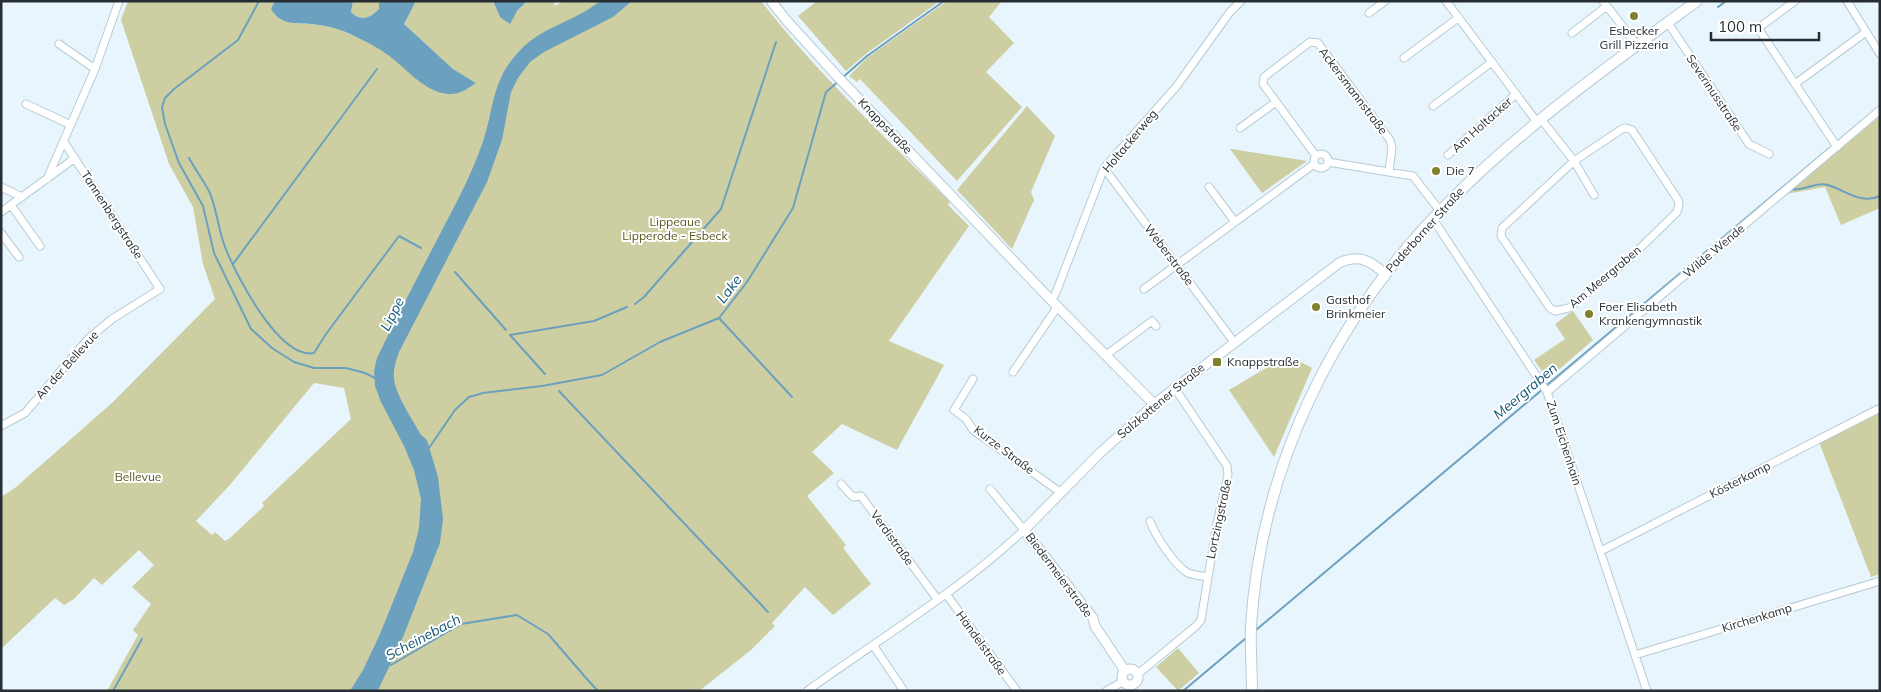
<svg xmlns="http://www.w3.org/2000/svg" width="1881" height="692" font-family="Mulish,sans-serif">
<style>
.green{fill:#cdcfa3;fill-rule:evenodd}
.water{fill:#6ba1be}
.lines{fill:none;stroke-linecap:round;stroke-linejoin:round}
.stream{stroke:#6ba1be;stroke-width:2}
.minor-casing{stroke:#b6cbd7;stroke-width:9}
.tertiary-casing{stroke:#b6cbd7;stroke-width:11}
.secondary-casing{stroke:#b6cbd7;stroke-width:12}
.minor{stroke:#fff;stroke-width:7}
.tertiary{stroke:#fff;stroke-width:9}
.secondary{stroke:#fff;stroke-width:10}
.poi-dot{fill:#80812a;stroke:#fff;stroke-width:2}
.labels{text-anchor:middle;stroke-width:4;stroke-linejoin:round;paint-order:stroke}
.poi-label{font-size:12px;fill:#262e33;stroke:#fff;text-anchor:start}
.street-label{font-size:12px;fill:#262e33;stroke:#fff}
.park-label{font-size:12px;fill:#59591e;stroke:#fff}
.water-label{font-size:14px;font-style:italic;fill:#105573;stroke:#fff}
</style>
<rect width="100%" height="100%" fill="#e8f5fc"/>
<path class="green" d="M 128,1 L 275,1 L 271,9 C 280,25 294,23 311,24 C 323,25 337,28 348,33 C 358,38 376,46 385,52 C 414,72 439,112 476,83 L 453,69 L 404,24 L 415,3 L 411,1 L 493,1 L 500,17 L 517,11 L 527,1 L 555,1 L 554,6 L 564,1 L 761,1 C 817,73 885,137 950,202 L 948,205 L 969,226 L 889,341 L 944,365 L 897,450 L 842,424 L 812,452 L 834,473 L 807,496 L 846,545 L 843,548 L 871,584 L 833,615 L 805,587 L 772,623 L 775,626 L 751,650 L 699,691 L 107,691 L 138,635 L 133,630 L 151,604 L 132,587 L 154,565 L 139,550 L 102,585 L 94,578 L 74,599 L 64,605 L 55,598 L 1,649 L 1,497 L 16,487 L 112,403 L 215,299 L 203,264 L 193,207 L 169,164 L 121,20 ZM 314,383 L 344,388 L 351,419 L 262,503 L 264,506 L 230,538 L 225,541 L 215,532 L 212,535 L 196,521 L 229,486 Z
M 353,1 L 379,1 L 379,9 C 370,18 362,22 351,12 Z
M 817,1 L 940,1 L 867,53 L 846,71 L 798,16 Z
M 947,1 L 1002,1 L 989,17 L 1014,43 L 986,72 L 1022,107 L 957,181 L 860,79 L 857,82 L 849,76 L 868,57 Z
M 1027,106 L 1055,136 L 1031,192 L 1034,200 L 1012,249 L 957,190 Z
M 1880,116 L 1880,208 L 1841,225 L 1825,187 L 1786,194 Z
M 1230,149 L 1232,149 L 1307,161 L 1262,193 Z
M 1573,311 L 1593,340 L 1548,379 L 1534,360 L 1565,339 L 1555,324 Z
M 1288,355 L 1312,368 L 1274,457 L 1229,390 Z
M 1880,411 L 1880,574 L 1871,577 L 1819,442 Z
M 1178,648 L 1199,673 L 1178,691 L 1156,667 Z"/>
<path class="water" d="M 275,1 L 353,1 L 351,12 C 361,22 370,18 379,9 L 379,1 L 411,1 L 415,3 L 404,24 L 453,69 L 476,83 C 468,89 458,95 448,94 C 423,92 405,66 385,53 C 376,46 358,38 348,33 C 337,28 323,25 311,24 C 294,23 280,25 271,9 Z
M 493,1 L 527,1 L 517,11 L 510,24 L 500,17 Z
M 600,1 L 632,1 L 613,17 L 544,52 L 530,62 L 518,78 L 511,92 L 502,140 L 487,182 L 399,352 C 396,361 393,369 394,379 C 396,396 413,420 421,435 L 427,440 L 438,477 L 443,519 L 440,543 L 401,642 L 379,688 L 377,691 L 350,691 L 363,670 L 380,634 L 413,552 L 419,528 L 421,499 L 414,470 L 404,446 L 381,402 L 375,386 L 374,371 L 377,358 C 397,317 418,276 439,236 C 454,207 470,178 481,147 C 494,114 490,85 515,56 C 539,26 572,24 600,1 Z"/>
<g class="lines">
<path class="stream" d="M 259,1 L 238,40 L 174,89 L 165,98 L 162,107 L 165,124 L 179,163 L 203,206 L 214,253 L 251,329 L 272,348 L 294,362 L 314,368 L 346,368 L 365,373 L 377,379
M 1718,7 L 1726,1
M 842,78 L 867,56 L 944,1
M 189,158 C 195,169 203,180 209,191 C 217,209 218,229 225,247 C 235,273 279,360 314,353 L 326,334 L 399,236 L 421,248
M 1790,189 C 1803,192 1816,181 1828,185 C 1845,190 1861,205 1880,196
M 233,264 L 377,69
M 455,272 L 506,330
M 635,304 L 644,297 L 721,209 L 776,42
M 719,318 L 792,397
M 510,335 L 594,321 L 627,307
M 510,335 L 545,374
M 1547,385 L 1863,120
M 559,391 L 768,612
M 429,448 L 455,410 L 469,397 L 483,393 L 542,386 L 602,375 L 660,342 L 719,318 L 747,282 L 793,208 L 826,92 L 839,81
M 1256,630 L 1543,389
M 391,665 L 461,624 L 517,615 L 548,634 L 586,678 L 598,691
M 113,691 L 142,639
M 1183,691 L 1246,638"/>
<defs>
<path id="minor" d="M 1446,1 L 1537,122
M 1603,1 L 1637,45
M 1795,1 L 1760,27 L 1760,31 L 1837,147
M 1847,1 L 1880,54
M 1369,13 L 1385,1
M 1668,23 L 1749,144 L 1769,154
M 1572,33 L 1607,6
M 59,44 L 95,69
M 1404,58 L 1458,18
M 1795,84 L 1866,32
M 26,104 L 71,125
M 1433,106 L 1492,62
M 1541,119 L 1574,161 L 1594,195
M 1240,128 L 1276,102
M 1626,128 L 1632,130 L 1678,200 L 1679,205 L 1677,212 L 1628,260 L 1569,308 L 1555,311 L 1550,308 L 1501,236 L 1502,228 L 1574,161 L 1622,129 Z
M1314 161a7 7 0 1 1 14 0a7 7 0 1 1-14 0Z
M 1448,155 L 1516,94
M 1316,156 L 1263,84 L 1264,77 L 1310,42 L 1318,43 L 1390,140 L 1392,148 L 1389,172
M 1328,162 L 1413,176 L 1440,211
M 1104,168 L 1234,342
M 47,179 L 95,69 L 119,1
M 1,187 L 22,197
M 1209,187 L 1235,222
M 11,205 L 40,246
M 1,212 L 75,158
M 1433,219 L 1547,392 L 1647,691
M 1,233 L 19,257
M 1144,289 L 1314,164
M 1050,299 L 1055,295 L 1104,168 L 1176,87 L 1230,12 L 1241,1
M 1106,355 L 1152,321 L 1156,326
M 1013,372 L 1058,306
M 973,379 L 954,410 L 966,419 L 973,430 L 1060,492
M 1547,392 L 1880,110
M 1,426 L 25,413 L 88,339 L 112,319 L 160,289 L 64,142
M 841,484 L 853,497 L 861,496 L 938,600
M 1150,521 C 1155,535 1174,565 1188,573 C 1193,575 1202,576 1208,577
M 1601,551 L 1880,408
M 946,594 L 1017,691
M 873,645 L 904,691
M 1635,655 L 1880,581
M 1138,674 L 1196,626 L 1201,620 L 1217,523 L 1228,475 L 1227,466 L 1174,387
M 807,691 C 880,638 958,592 1024,530 L 990,489
M 1106,691 L 1124,681"/>
<path id="tertiary" d="M 771,1 L 787,21 L 837,76 L 1050,299 L 1154,404
M1122 677a8 8 0 1 1 16 0a8 8 0 1 1-16 0Z
M 1125,671 L 1095,626 L 1093,618 L 1024,530 L 1101,452 L 1157,402 L 1339,263 C 1358,254 1370,260 1385,274"/>
<path id="secondary" d="M 1252,691 C 1252,669 1250,647 1251,626 C 1261,465 1335,316 1448,203 C 1523,127 1611,64 1697,1"/>
</defs>
<use href="#minor" class="minor-casing"/>
<use href="#tertiary" class="tertiary-casing"/>
<use href="#secondary" class="secondary-casing"/>
<use href="#minor" class="minor"/>
<use href="#tertiary" class="tertiary"/>
<use href="#secondary" class="secondary"/>
</g>
<g class="poi-dot">
<circle cx="1634" cy="16" r="5"/>
<circle cx="1436" cy="171" r="5"/>
<circle cx="1316" cy="307" r="5"/>
<circle cx="1589" cy="314" r="5"/>
<rect x="1212" y="357" width="10" height="10" rx="2.5"/>
</g>
<g class="labels">
<g class="poi-label">
<text x="1634" y="35" text-anchor="middle">Esbecker<tspan x="1634" dy="14">Grill Pizzeria</tspan></text>
<text x="1446" y="175">Die 7</text>
<text x="1326" y="304">Gasthof<tspan x="1326" dy="14">Brinkmeier</tspan></text>
<text x="1599" y="311">Foer Elisabeth<tspan x="1599" dy="14">Krankengymnastik</tspan></text>
<text x="1227" y="366">Knappstraße</text>
</g>
<g class="street-label">
<text transform="translate(1353 91) rotate(53)" y="4">Ackersmannstraße</text>
<text transform="translate(1714 93) rotate(56)" y="4">Severinusstraße</text>
<text transform="translate(1482 125) rotate(-42)" y="4">Am Holtacker</text>
<text transform="translate(885 126) rotate(46)" y="4">Knappstraße</text>
<text transform="translate(1130 141) rotate(-50)" y="4">Holtackerweg</text>
<text transform="translate(112 215) rotate(57)" y="4">Tannenbergstraße</text>
<text transform="translate(1425 230) rotate(-48)" y="4">Paderborner Straße</text>
<text transform="translate(1714 251) rotate(-40)" y="4">Wilde Wende</text>
<text transform="translate(1169 255) rotate(53)" y="4">Weberstraße</text>
<text transform="translate(1605 277) rotate(-40)" y="4">Am Meergraben</text>
<text transform="translate(67 365) rotate(-48)" y="4">An der Bellevue</text>
<text transform="translate(1161 401) rotate(-40)" y="4">Salzkottener Straße</text>
<text transform="translate(1564 443) rotate(72)" y="4">Zum Eichenhain</text>
<text transform="translate(1004 450) rotate(37)" y="4">Kurze Straße</text>
<text transform="translate(1740 480) rotate(-27)" y="4">Kösterkamp</text>
<text transform="translate(1219 519) rotate(-78)" y="4">Lortzingstraße</text>
<text transform="translate(892 538) rotate(54)" y="4">Verdistraße</text>
<text transform="translate(1059 575) rotate(53)" y="4">Biedermeierstraße</text>
<text transform="translate(1757 618) rotate(-17)" y="4">Kirchenkamp</text>
<text transform="translate(981 643) rotate(54)" y="4">Händelstraße</text>
</g>
<g class="park-label">
<text x="675" y="226">Lippeaue<tspan x="675" dy="14">Lipperode - Esbeck</tspan></text>
<text x="138" y="481">Bellevue</text>
</g>
<g class="water-label">
<text transform="translate(729 289) rotate(-53)" y="5">Lake</text>
<text transform="translate(392 314) rotate(-63)" y="5">Lippe</text>
<text transform="translate(1525 391) rotate(-40)" y="5">Meergraben</text>
<text transform="translate(423 637) rotate(-28)" y="5">Scheinebach</text>
</g>
</g>
<rect width="1881" height="692" fill="none" stroke="#262e33" stroke-width="5"/>
<path d="M1711 32v8h108v-8" fill="none" stroke="#262e33" stroke-width="2.5"/>
<text x="1718" y="32" font-size="15" fill="#262e33" stroke="#ffffff" stroke-width="4" paint-order="stroke">100 m</text>
</svg>
